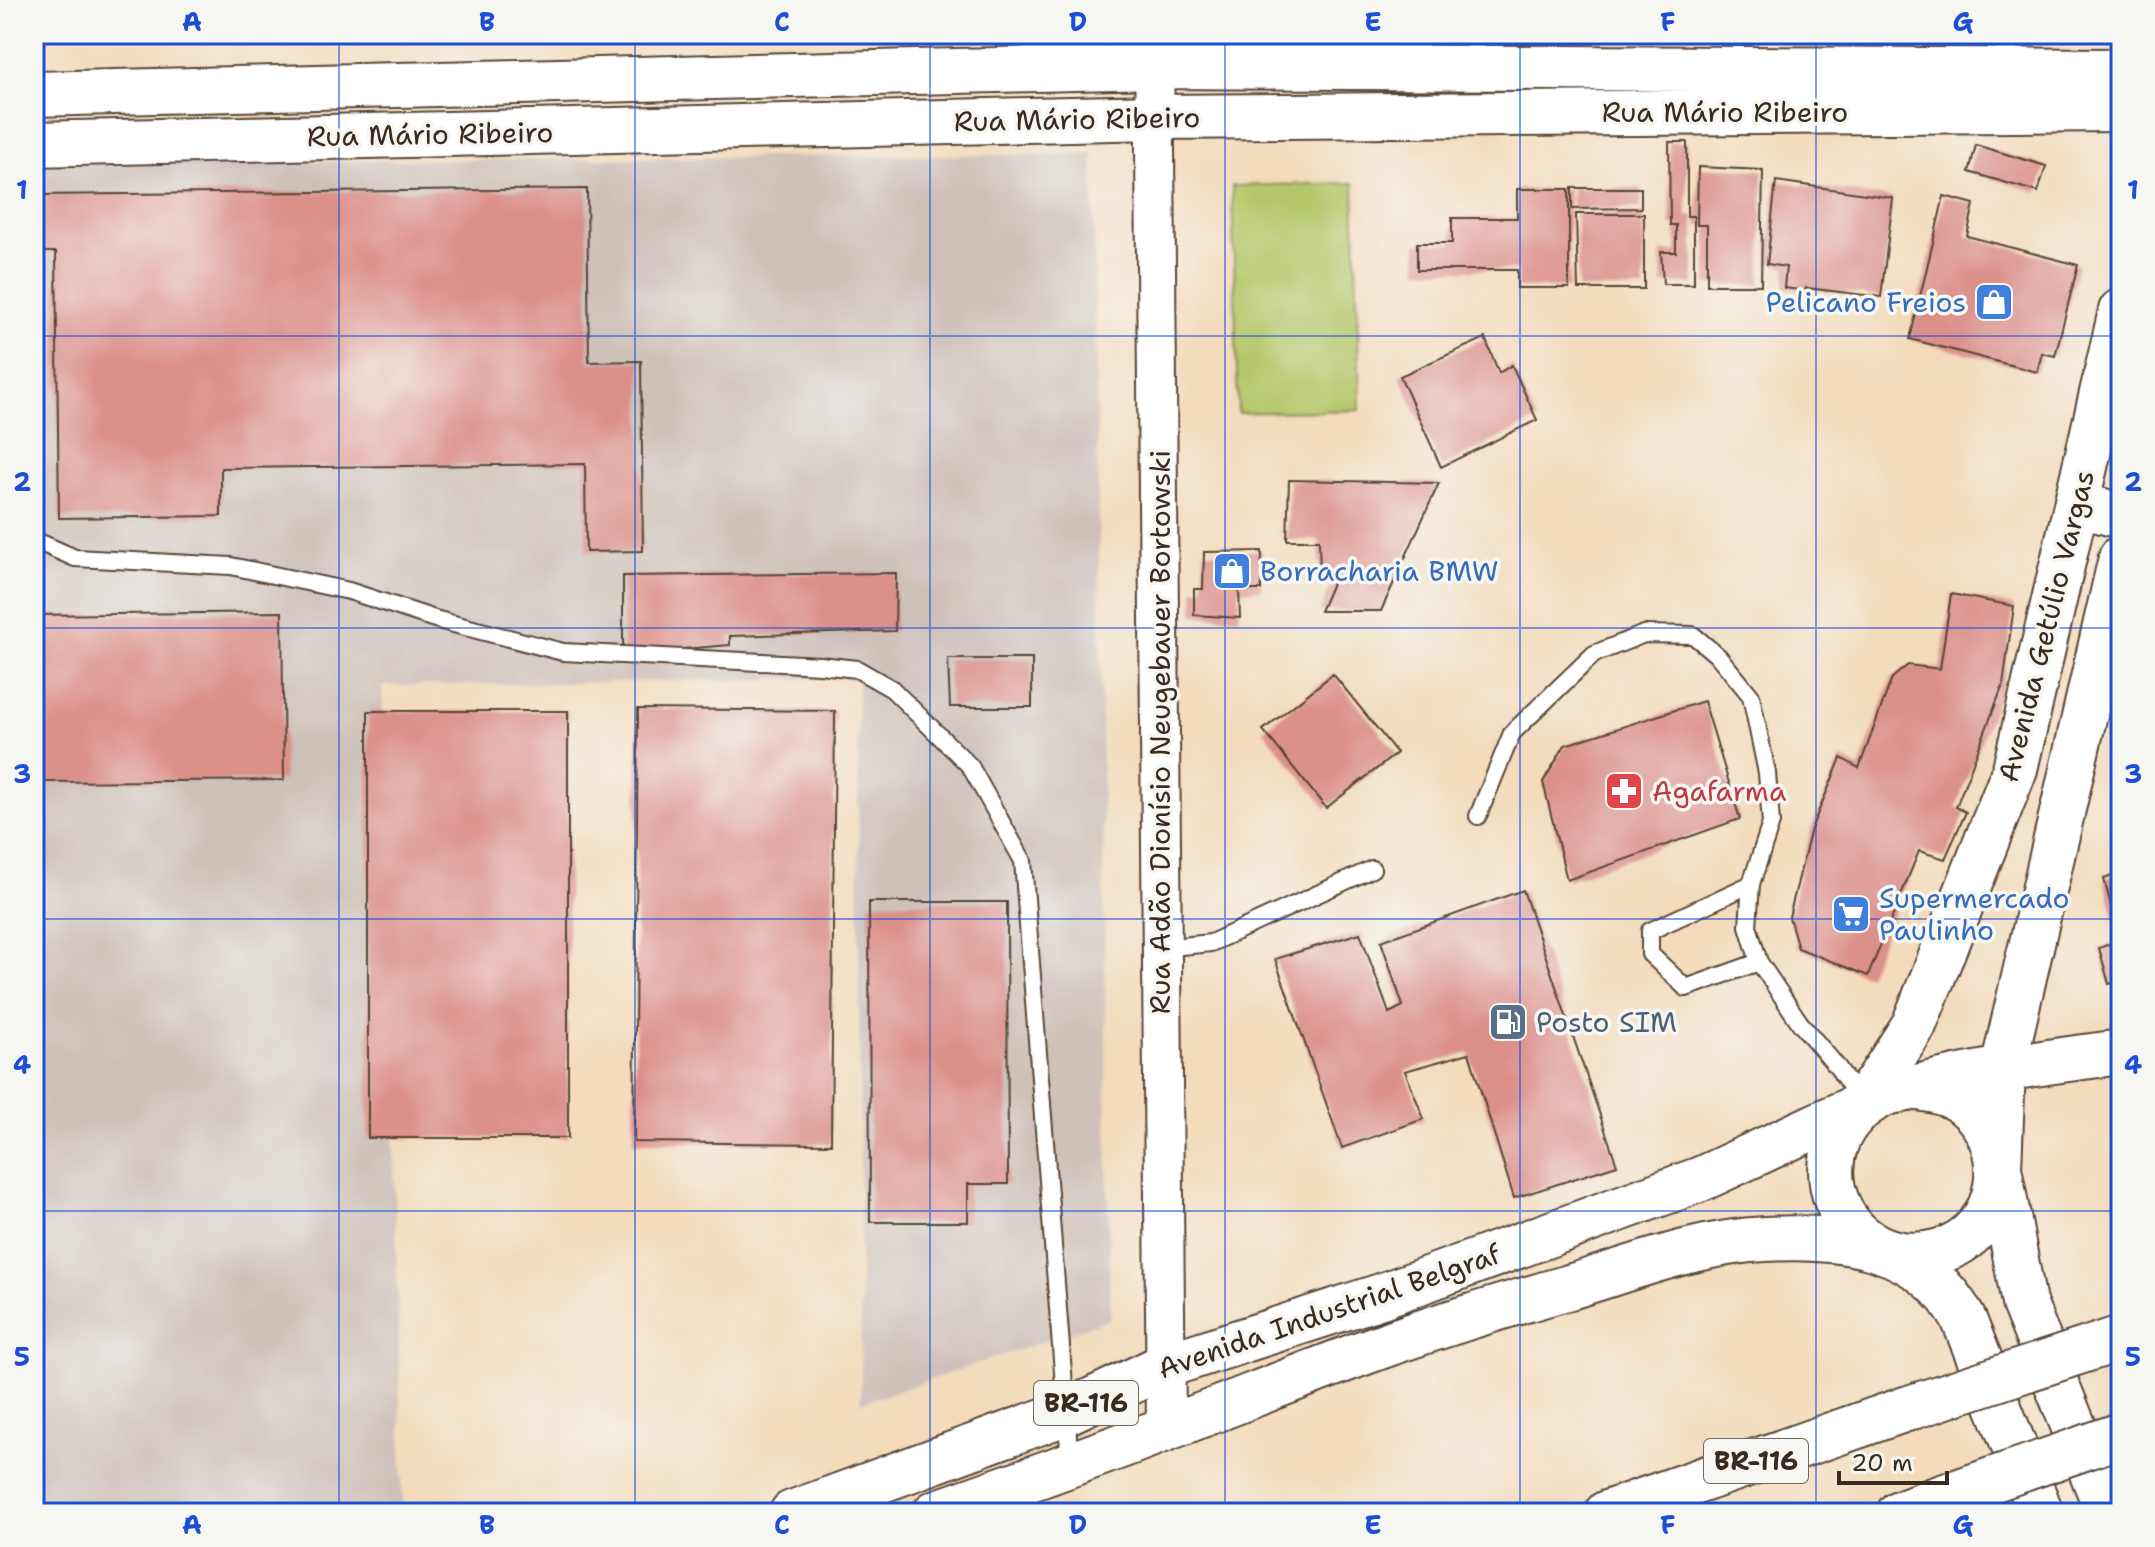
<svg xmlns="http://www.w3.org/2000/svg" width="2155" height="1547" font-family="'Shantell Sans',sans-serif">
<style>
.industrial{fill:#cec1ba}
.green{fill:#b6c76b;stroke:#787844;stroke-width:2}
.building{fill:#dc908a}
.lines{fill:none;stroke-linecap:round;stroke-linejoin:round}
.service-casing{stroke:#574536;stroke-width:20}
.tertiary-casing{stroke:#574536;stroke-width:42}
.secondary-casing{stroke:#574536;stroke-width:48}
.primary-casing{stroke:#574536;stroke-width:48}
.motorway-casing{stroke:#574536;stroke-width:48}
.service{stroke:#fff;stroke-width:16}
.tertiary{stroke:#fff;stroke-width:38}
.secondary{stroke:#fff;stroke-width:44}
.primary{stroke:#fff;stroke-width:44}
.motorway{stroke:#fff;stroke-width:44}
.motorway-bridge-casing{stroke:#574536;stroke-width:48;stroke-linecap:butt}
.motorway-bridge{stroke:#fff;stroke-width:44}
.grid{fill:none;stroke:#1d4ed8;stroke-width:2;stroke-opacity:0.55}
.labels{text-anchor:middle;stroke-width:7;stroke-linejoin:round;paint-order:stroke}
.shield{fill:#f6f6f2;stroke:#73675e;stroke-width:2}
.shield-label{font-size:26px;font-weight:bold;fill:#3b2a1e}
.street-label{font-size:28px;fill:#3b2a1e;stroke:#f6f6f2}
.shop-label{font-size:28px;fill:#366cbe;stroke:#f6f6f2;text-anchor:start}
.health-label{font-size:28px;fill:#be3a42;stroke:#f6f6f2;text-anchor:start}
.service-label{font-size:28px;fill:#4e5e75;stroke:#f6f6f2;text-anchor:start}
.neatline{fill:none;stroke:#1d4ed8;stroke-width:3}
.grid-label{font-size:26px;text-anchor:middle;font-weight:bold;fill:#1d4ed8}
</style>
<rect width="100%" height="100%" fill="#f6f6f2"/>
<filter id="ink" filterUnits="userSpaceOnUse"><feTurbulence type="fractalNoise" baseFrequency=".0125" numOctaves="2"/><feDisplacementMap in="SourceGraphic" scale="16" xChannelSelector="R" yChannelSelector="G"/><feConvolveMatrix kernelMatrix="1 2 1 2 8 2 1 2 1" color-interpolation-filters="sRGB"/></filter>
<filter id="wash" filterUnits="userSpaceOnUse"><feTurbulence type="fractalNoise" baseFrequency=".006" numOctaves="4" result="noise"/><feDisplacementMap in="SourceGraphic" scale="32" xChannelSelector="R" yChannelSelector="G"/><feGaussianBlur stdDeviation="1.8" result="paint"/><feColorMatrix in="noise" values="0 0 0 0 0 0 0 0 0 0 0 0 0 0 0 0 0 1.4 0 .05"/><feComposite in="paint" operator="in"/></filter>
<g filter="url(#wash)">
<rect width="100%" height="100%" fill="#f3dbbc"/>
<path class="industrial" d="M 1093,154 L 1110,1319 L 861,1403 L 858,678 L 382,686 L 403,1513 L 34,1513 L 34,164 Z"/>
<path class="green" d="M 1354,183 L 1360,410 L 1238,413 L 1232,186 Z"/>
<g id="blocks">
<path class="building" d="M 917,34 L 952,34 L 952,37 L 917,37 Z
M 975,34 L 1014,34 L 1014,38 L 975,37 Z
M 1457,34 L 1534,34 L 1534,44 L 1457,45 Z
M 1562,34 L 1586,34 L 1586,46 L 1563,46 Z
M 1654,34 L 1666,34 L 1666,40 L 1654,40 Z
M 1846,34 L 1901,34 L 1901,40 L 1846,40 Z
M 1928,34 L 2064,34 L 2064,41 L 1928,42 Z
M 1669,142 L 1687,142 L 1687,216 L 1694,216 L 1694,284 L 1663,284 L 1661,252 L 1676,252 L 1676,225 L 1670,225 Z
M 1976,145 L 2046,166 L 2038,192 L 1969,172 Z
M 1698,167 L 1763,170 L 1761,285 L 1707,285 L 1707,225 L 1697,225 Z
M 1776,181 L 1893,198 L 1881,297 L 1806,288 L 1806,291 L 1784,288 L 1786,267 L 1767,264 Z
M 1572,188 L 1641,188 L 1641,208 L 1572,209 Z
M 587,189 L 589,362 L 641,361 L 643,551 L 586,552 L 585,464 L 221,468 L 221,516 L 59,518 L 56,252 L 36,252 L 35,195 Z
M 1517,189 L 1569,189 L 1569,288 L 1517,288 L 1517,270 L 1417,270 L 1417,243 L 1452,243 L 1452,218 L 1517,218 Z
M 1944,196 L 1974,204 L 1967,236 L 2078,265 L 2055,356 L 2042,353 L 2037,372 L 1910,339 Z
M 1576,214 L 1644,214 L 1644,289 L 1578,289 Z
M 1485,338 L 1499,373 L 1512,365 L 1537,420 L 1441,467 L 1400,376 Z
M 1289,480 L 1439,483 L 1381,611 L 1320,611 L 1336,574 L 1320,572 L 1319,540 L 1287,540 Z
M 1262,551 L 1261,590 L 1239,590 L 1240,618 L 1194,615 L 1194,589 L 1203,589 L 1204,552 Z
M 896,573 L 895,631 L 730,636 L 730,645 L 623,654 L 623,576 Z
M 1951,594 L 2014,606 L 2003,685 L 1956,807 L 1966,812 L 1945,859 L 1919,851 L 1868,976 L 1798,948 L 1789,917 L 1811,829 L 1841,758 L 1859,768 L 1892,678 L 1908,665 L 1940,669 Z
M 282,612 L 284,780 L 36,782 L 34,615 Z
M 948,659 L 1032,659 L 1032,707 L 950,707 Z
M 1333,674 L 1397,753 L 1326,808 L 1263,730 Z
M 1704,701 L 1740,819 L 1567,880 L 1543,782 L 1565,745 Z
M 638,709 L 835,711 L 831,1144 L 634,1142 Z
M 368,711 L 568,711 L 568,1138 L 368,1138 Z
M 2121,873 L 2121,981 L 2109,984 L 2099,948 L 2120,940 L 2104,879 Z
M 1523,890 L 1617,1165 L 1514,1198 L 1469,1053 L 1405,1071 L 1424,1119 L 1342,1148 L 1275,959 L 1360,933 L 1389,1013 L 1403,1006 L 1381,941 Z
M 869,902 L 1007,902 L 1008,1184 L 968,1184 L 968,1222 L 870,1222 Z"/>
</g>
</g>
<g filter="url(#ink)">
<use href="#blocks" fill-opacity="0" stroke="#574536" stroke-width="2"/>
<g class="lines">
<defs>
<path id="service" d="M 34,540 L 75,558 L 231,566 L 349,591 L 438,620 L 563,652 L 820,665 L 857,669 L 892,689 L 970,766 L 1023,861 L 1070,1462
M 1478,816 L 1512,733 L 1594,654 L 1644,634 L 1693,635 L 1719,657 L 1751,696 L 1767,773 L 1771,823 L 1751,884 L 1748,926 L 1759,962 L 1800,1023 L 1838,1068 L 1860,1100
M 1751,884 L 1650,931 L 1650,954 L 1686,988 L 1759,962
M 1162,948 L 1211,943 L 1372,869"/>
<path id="tertiary" d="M 1154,34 L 1166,1429"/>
<path id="secondary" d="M 34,94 L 1155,66 L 2121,71
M 34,144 L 1157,117 L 2121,109
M 2077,504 L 2121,516
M 1863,1104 L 1914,1025 L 2015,769 L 2121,311
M 1999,1169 L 2003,1068 L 2121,558"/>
<path id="primary" d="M 1915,1088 C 1933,1090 1951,1093 1966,1105 C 2016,1145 2005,1232 1940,1251 C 1838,1279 1786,1142 1882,1095 C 1893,1090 1906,1090 1917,1087 C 1985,1070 2052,1061 2121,1052
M 2000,1173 L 2024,1303 L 2101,1495 L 2115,1513
M 792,1513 L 1065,1413 L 1164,1366 L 1381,1296 L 1701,1179 L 1863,1104
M 935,1513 C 1013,1485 1091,1458 1168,1428 C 1245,1399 1321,1367 1399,1340 C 1454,1321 1510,1304 1566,1288 C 1630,1269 1698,1242 1765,1239 C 1844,1235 1923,1244 1964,1320 L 2041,1513"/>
<path id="motorway" d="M 1607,1513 L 1906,1409
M 1899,1513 L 1931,1501"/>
</defs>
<use href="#service" class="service-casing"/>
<use href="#tertiary" class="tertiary-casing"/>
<use href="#secondary" class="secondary-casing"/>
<use href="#primary" class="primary-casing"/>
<use href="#motorway" class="motorway-casing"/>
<use href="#service" class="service"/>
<use href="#tertiary" class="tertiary"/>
<use href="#secondary" class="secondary"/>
<use href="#primary" class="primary"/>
<use href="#motorway" class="motorway"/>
<defs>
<path id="motorway-bridge" d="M 1906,1409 L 2121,1338
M 1931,1501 L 2121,1435"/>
</defs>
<use href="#motorway-bridge" class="motorway-bridge-casing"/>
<use href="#motorway-bridge" class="motorway-bridge"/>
</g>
</g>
<path class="grid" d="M 339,34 L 339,1513M 635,34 L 635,1513M 930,34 L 930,1513M 1225,34 L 1225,1513M 1520,34 L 1520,1513M 1816,34 L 1816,1513M 34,336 L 2121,336M 34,628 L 2121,628M 34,919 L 2121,919M 34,1211 L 2121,1211"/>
<defs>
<symbol id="shop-square" viewBox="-11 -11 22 22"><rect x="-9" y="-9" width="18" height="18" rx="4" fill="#3f7fe0" stroke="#f6f6f2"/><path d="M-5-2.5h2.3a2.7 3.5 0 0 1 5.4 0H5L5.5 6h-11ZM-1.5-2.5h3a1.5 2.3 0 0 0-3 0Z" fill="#fff"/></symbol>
<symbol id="pharmacy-square" viewBox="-11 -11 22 22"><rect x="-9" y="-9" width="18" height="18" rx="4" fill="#e0444e" stroke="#f6f6f2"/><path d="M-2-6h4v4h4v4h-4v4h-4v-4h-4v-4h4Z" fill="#fff"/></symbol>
<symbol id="supermarket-square" viewBox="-11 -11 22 22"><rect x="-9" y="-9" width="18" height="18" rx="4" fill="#3f7fe0" stroke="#f6f6f2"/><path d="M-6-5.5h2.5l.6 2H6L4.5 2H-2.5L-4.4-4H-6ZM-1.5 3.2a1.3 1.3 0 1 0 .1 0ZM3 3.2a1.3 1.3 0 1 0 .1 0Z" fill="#fff"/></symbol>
<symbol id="fuel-square" viewBox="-11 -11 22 22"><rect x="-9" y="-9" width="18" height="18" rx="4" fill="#5c6f8a" stroke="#f6f6f2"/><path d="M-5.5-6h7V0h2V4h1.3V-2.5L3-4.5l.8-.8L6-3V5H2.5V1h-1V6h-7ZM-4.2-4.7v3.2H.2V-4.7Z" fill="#fff"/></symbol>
</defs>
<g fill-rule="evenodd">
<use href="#shop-square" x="1972" y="280" width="44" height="44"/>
<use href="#shop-square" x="1210" y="549" width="44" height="44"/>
<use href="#pharmacy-square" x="1602" y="769" width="44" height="44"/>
<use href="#supermarket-square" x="1829" y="892" width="44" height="44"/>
<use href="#fuel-square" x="1486" y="1000" width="44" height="44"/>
</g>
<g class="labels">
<g class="shield">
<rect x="1034" y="1381" width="104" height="44" rx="6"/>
<rect x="1704" y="1439" width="104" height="44" rx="6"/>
</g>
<g class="shield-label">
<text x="1086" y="1412">BR-116</text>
<text x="1756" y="1470">BR-116</text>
</g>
<g class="street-label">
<text x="1725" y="122">Rua Mário Ribeiro</text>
<text transform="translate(1077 119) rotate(-1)" y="10">Rua Mário Ribeiro</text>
<text transform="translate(430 134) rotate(-1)" y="10">Rua Mário Ribeiro</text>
<text transform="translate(2046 626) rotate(-76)" y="10">Avenida Getúlio Vargas</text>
<text transform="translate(1160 732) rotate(-90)" y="10">Rua Adão Dionísio Neugebauer Bortowski</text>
<text transform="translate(1329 1311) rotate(-19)" y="10">Avenida Industrial Belgraf</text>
</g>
<g class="shop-label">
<text x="1966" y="312" text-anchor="end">Pelicano Freios</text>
<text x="1260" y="581">Borracharia BMW</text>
<text x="1879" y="908">Supermercado<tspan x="1879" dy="32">Paulinho</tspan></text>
</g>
<g class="health-label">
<text x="1652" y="801">Agafarma</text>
</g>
<g class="service-label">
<text x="1536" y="1032">Posto SIM</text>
</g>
</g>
<rect width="2155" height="1547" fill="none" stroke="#f6f6f2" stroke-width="88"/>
<path d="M1839 1471v12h108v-12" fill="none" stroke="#3b2a1e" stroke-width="4"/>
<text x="1851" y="1471" font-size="24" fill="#3b2a1e" stroke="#f6f6f2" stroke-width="6" paint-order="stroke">20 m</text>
<rect x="44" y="44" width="2067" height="1459" class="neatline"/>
<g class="grid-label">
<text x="192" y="31">A</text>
<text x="487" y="31">B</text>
<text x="782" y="31">C</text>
<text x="1078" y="31">D</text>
<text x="1373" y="31">E</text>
<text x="1668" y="31">F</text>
<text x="1963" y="31">G</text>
<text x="22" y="199">1</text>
<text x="2133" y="199">1</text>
<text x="22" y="491">2</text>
<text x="2133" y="491">2</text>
<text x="22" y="783">3</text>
<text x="2133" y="783">3</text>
<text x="22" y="1074">4</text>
<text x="2133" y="1074">4</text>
<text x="22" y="1366">5</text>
<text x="2133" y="1366">5</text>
<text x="192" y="1534">A</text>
<text x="487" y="1534">B</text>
<text x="782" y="1534">C</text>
<text x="1078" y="1534">D</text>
<text x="1373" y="1534">E</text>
<text x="1668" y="1534">F</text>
<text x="1963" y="1534">G</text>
</g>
</svg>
